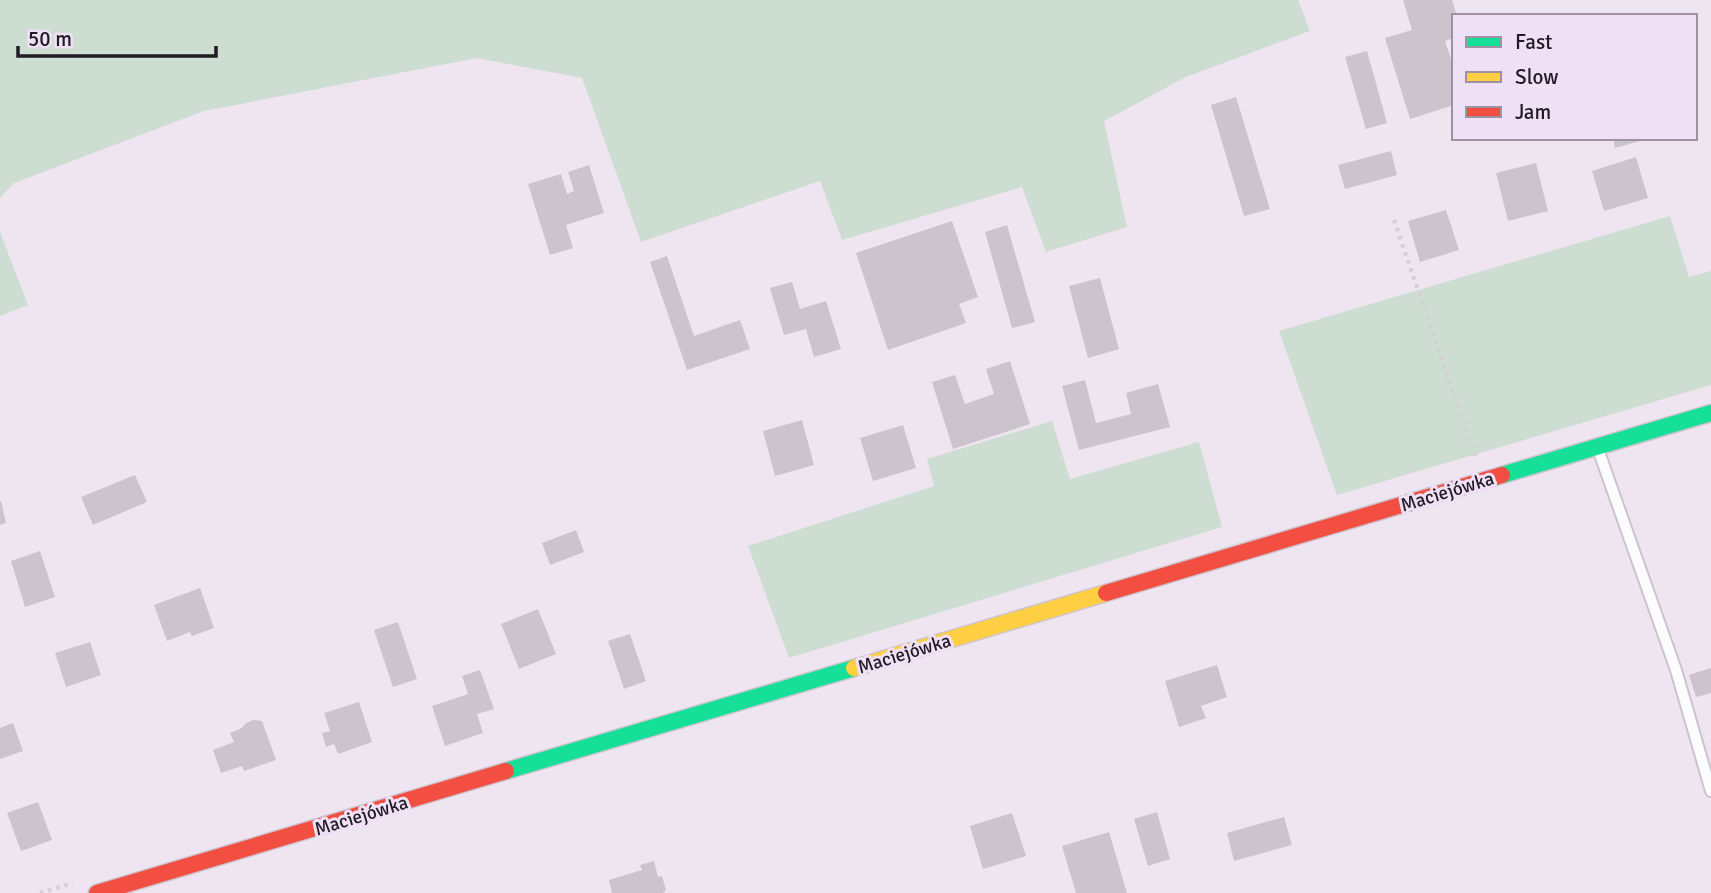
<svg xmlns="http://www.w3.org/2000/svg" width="1711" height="893" font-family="Signika,sans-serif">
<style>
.green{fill:#cdddd2}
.building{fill:#ccc4cd}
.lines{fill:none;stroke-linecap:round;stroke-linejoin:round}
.lane-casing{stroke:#cbc4ce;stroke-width:14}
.fast-casing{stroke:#cbc4ce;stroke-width:19}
.slow-casing{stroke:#cbc4ce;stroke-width:19}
.jam-casing{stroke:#cbc4ce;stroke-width:19}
.path{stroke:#d3d1d4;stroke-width:4.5;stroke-dasharray:3.5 5;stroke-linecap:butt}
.lane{stroke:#fcfbfd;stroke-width:10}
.fast{stroke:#16e098;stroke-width:16}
.slow{stroke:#ffcf43;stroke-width:16}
.jam{stroke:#f24e42;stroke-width:16}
.labels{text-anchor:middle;stroke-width:6;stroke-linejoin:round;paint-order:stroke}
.street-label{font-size:19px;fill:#211b24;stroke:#f0e0f6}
</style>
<rect width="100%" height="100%" fill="#eee5f1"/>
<path class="green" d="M 0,0 L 1298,0 L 1310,31 L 1186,77 L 1104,121 L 1127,227 L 1046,252 L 1022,187 L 842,240 L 820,181 L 641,242 L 582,78 L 477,58 L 204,111 L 14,183 L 0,198 Z
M 1670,216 L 1689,277 L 1711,271 L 1711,385 L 1337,495 L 1279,331 Z
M 0,232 L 28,305 L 0,316 Z
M 1052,421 L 1070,479 L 1199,442 L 1222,527 L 789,658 L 748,546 L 934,486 L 927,459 Z"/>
<path class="building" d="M 1403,0 L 1452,0 L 1457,16 L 1454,16 L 1454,38 L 1445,41 L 1454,68 L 1454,105 L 1410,119 L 1385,38 L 1412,30 Z
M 1367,51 L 1387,123 L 1366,129 L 1345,57 Z
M 1236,97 L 1270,209 L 1244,216 L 1211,105 Z
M 1613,138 L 1647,138 L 1647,139 L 1615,148 Z
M 1391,151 L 1397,175 L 1345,189 L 1338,165 Z
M 1636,157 L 1648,198 L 1604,211 L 1592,171 Z
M 1536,163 L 1548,211 L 1508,221 L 1496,173 Z
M 589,165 L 604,213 L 566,225 L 573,248 L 550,255 L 528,184 L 561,174 L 567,194 L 574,191 L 568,172 Z
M 1446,210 L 1459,250 L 1420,262 L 1408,221 Z
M 952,221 L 978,297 L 959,304 L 966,323 L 888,350 L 856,253 Z
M 1007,225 L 1035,322 L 1012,328 L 985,232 Z
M 667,256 L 694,336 L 740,320 L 750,349 L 687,370 L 650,262 Z
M 1100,278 L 1119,349 L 1088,358 L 1069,286 Z
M 792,282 L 800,309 L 826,301 L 841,349 L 814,357 L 806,329 L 784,335 L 770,288 Z
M 1010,361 L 1030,424 L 953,449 L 932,382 L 955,375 L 965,404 L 994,394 L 986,369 Z
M 1085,380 L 1096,423 L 1131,414 L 1126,393 L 1158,384 L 1170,427 L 1079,450 L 1062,386 Z
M 802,420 L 814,465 L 775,476 L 763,431 Z
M 903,425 L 916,468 L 873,481 L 860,438 Z
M 135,475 L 147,502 L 93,525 L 81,497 Z
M 1,501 L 6,523 L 0,525 L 0,502 Z
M 576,530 L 584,552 L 550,565 L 542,543 Z
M 40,551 L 55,597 L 25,607 L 11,561 Z
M 200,588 L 214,628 L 192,636 L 190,632 L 167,641 L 154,605 Z
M 538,609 L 556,654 L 519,669 L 501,624 Z
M 398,622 L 417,679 L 393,687 L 374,630 Z
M 630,634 L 646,681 L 624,689 L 608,641 Z
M 90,642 L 101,675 L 66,687 L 55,653 Z
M 1217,665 L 1227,697 L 1201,706 L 1206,718 L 1179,727 L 1165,681 Z
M 1711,668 L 1711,693 L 1696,697 L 1689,675 Z
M 480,670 L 494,709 L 477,714 L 483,733 L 445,746 L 432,706 L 468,694 L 462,676 Z
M 359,702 L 372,742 L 338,754 L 334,744 L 326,747 L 322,733 L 330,731 L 324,713 Z
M 253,720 L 262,721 L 276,760 L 244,771 L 242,766 L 221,773 L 213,750 L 234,742 L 230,733 L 242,728 L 245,724 Z
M 13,723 L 23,751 L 0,759 L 0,728 Z
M 38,802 L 52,840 L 21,851 L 7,813 Z
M 1157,812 L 1170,859 L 1148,866 L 1134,819 Z
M 1012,813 L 1026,856 L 983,869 L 970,826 Z
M 1284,817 L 1292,845 L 1234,861 L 1227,833 Z
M 1109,832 L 1127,893 L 1076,893 L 1062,846 Z
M 654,861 L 658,877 L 662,876 L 666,890 L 663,893 L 612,893 L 609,880 L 642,870 L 640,865 Z"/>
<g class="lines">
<defs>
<path id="lane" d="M 1598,449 L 1676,670 L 1711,791"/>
<path id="fast" d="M 1502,475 L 1711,413
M 506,771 L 854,668"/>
<path id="slow" d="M 854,668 L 1106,593"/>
<path id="jam" d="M 1106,593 L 1502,475
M 97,893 L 506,771"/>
</defs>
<use href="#lane" class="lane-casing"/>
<use href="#fast" class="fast-casing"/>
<use href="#slow" class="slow-casing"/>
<use href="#jam" class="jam-casing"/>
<path class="path" d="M 1394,220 L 1475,456
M 40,893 L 73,883"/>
<use href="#lane" class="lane"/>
<use href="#fast" class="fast"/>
<use href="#slow" class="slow"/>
<use href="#jam" class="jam"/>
</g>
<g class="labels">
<g class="street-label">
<text transform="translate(1447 491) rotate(-17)" y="7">Maciejówka</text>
<text transform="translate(904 653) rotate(-17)" y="7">Maciejówka</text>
<text transform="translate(361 815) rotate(-17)" y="7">Maciejówka</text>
</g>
</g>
<rect x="1452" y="14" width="245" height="126" fill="#f0e0f6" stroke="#9d91a2" stroke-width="2"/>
<rect x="1466" y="37" width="35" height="10" fill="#16e098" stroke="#9d91a2" stroke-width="2"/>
<text x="1515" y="49" font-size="21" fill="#211b24">Fast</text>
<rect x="1466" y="72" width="35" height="10" fill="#ffcf43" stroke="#9d91a2" stroke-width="2"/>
<text x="1515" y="84" font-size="21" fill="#211b24">Slow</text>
<rect x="1466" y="107" width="35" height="10" fill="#f24e42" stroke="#9d91a2" stroke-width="2"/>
<text x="1515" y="119" font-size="21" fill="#211b24">Jam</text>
<path d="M18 46v10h198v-10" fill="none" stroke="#211b24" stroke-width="3.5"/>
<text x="28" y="46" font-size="21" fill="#211b24" stroke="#f0e0f6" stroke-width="5" paint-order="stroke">50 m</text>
</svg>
